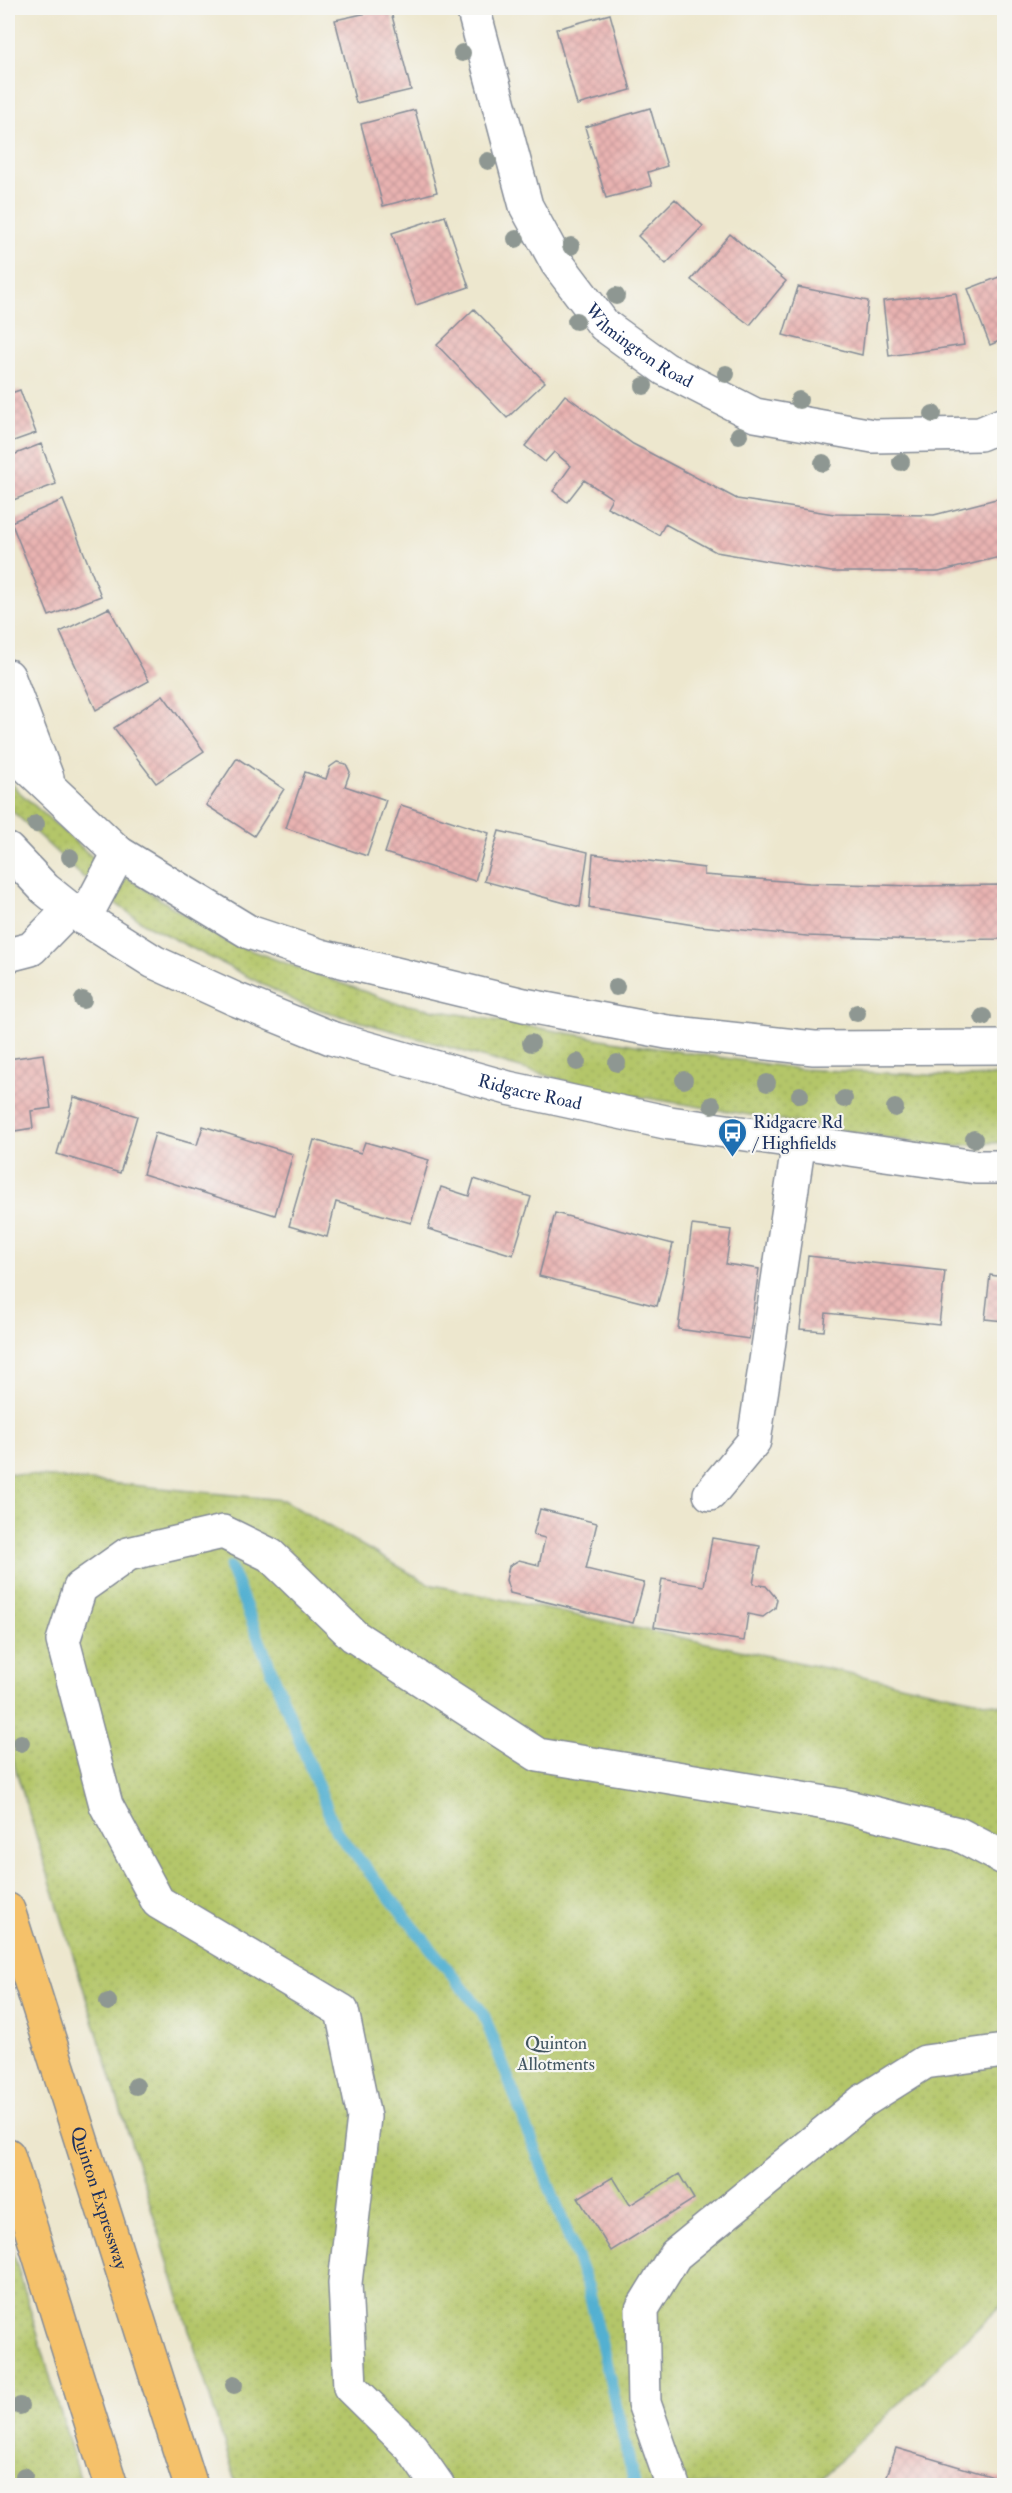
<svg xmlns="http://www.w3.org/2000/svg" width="1012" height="2493" font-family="'IM FELL Double Pica',serif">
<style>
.grass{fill:url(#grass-dots);stroke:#687a64;stroke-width:1.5}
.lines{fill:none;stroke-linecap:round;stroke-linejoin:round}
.stream{stroke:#52b0d1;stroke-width:12}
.building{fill:url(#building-cross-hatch)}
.minor-casing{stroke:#848b96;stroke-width:36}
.highway-casing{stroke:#848b96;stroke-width:36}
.minor{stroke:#fff;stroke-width:33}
.highway{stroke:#f5c16b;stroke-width:33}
.tree{fill:#8e9792}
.labels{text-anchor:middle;stroke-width:4.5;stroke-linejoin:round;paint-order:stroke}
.street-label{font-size:18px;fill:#1b2f5e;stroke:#f6f6f2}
.poi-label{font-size:18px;fill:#1b2f5e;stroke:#f6f6f2;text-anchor:start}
.park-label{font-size:18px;fill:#415561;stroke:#f6f6f2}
</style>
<defs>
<pattern id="grass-dots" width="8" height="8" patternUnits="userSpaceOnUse" patternTransform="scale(1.5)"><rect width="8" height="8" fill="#b4c669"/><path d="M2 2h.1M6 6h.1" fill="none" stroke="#9aaa5d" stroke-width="1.8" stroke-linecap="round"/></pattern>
<pattern id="building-cross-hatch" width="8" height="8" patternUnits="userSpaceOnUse" patternTransform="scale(1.5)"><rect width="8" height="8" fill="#e9b3b1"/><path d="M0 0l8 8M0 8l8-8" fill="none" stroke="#c79a9b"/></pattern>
</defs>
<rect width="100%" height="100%" fill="#f6f6f2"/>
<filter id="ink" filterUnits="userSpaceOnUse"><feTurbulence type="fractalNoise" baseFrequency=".0167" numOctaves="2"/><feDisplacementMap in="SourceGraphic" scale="12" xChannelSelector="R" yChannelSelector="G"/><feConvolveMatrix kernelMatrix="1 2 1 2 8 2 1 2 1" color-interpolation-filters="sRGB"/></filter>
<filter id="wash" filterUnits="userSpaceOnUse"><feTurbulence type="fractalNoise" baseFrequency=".008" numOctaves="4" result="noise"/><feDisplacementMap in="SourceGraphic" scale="24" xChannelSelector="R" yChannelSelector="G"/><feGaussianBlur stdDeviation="1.35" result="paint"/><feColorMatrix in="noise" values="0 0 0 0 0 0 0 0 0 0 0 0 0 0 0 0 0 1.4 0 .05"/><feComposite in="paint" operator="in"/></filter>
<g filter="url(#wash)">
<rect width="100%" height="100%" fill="#ede7ce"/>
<path class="grass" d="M 8,778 L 17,790 L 98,862 L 95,874 L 84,878 L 8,807 Z
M 126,877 L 225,941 L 396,1003 L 636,1045 L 799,1069 L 971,1077 L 1004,1075 L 1004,1142 L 942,1147 L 593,1089 L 303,1005 L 145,924 L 115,903 Z
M 8,1473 L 283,1500 L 429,1584 L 1004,1706 L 1004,2303 L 814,2485 L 237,2485 L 8,1745 Z
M 8,2234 L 82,2485 L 8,2485 Z"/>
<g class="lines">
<path class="stream" d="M 230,1567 L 336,1831 L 483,2013 L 588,2287 L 635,2486"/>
</g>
<g id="blocks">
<path class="building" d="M 390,8 L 411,90 L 356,103 L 335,20 Z
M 610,14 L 631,90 L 577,105 L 556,29 Z
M 650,108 L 667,166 L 648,172 L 652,186 L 606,198 L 585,127 Z
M 415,110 L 437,192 L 383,206 L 361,124 Z
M 675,199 L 703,226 L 666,264 L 638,236 Z
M 445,216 L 469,287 L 416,305 L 392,233 Z
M 730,234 L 786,281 L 750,325 L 691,280 Z
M 1004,275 L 1004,339 L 990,345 L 968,289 Z
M 798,287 L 868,301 L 862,355 L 783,335 Z
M 956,293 L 964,345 L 889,356 L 883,301 Z
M 474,309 L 545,382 L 507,418 L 437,345 Z
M 20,390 L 36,433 L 8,443 L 8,394 Z
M 565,395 L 633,444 L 737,499 L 834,514 L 934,515 L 1004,497 L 1004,556 L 939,572 L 831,572 L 716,552 L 665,524 L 659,535 L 607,507 L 612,498 L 584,480 L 567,502 L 553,491 L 571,466 L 554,452 L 545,462 L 525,446 Z
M 41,444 L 56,484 L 8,502 L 8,457 Z
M 63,500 L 101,596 L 49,616 L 11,522 Z
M 109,608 L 149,681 L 96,710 L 60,632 Z
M 163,695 L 204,751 L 156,783 L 114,728 Z
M 237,758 L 284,789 L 254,836 L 206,805 Z
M 337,762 L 346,764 L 350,772 L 345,786 L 386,800 L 367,856 L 286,828 L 305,772 L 326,779 L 330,767 Z
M 401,805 L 489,833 L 475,881 L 385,853 Z
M 499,831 L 588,852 L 580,907 L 484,881 Z
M 593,854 L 704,868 L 704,875 L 809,883 L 915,886 L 1004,885 L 1004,939 L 916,940 L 807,936 L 700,926 L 589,908 Z
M 43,1054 L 51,1108 L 31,1111 L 33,1128 L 8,1132 L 8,1059 Z
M 74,1097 L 137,1116 L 120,1173 L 57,1154 Z
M 203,1126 L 293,1154 L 275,1215 L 143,1174 L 155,1133 L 197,1145 Z
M 314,1140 L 361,1153 L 365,1142 L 429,1160 L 411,1223 L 336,1202 L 327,1237 L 289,1226 Z
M 474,1179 L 531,1197 L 513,1255 L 428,1229 L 441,1187 L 469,1196 Z
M 555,1213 L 673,1244 L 657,1306 L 539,1276 Z
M 692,1225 L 731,1230 L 726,1264 L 759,1269 L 749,1339 L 678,1329 Z
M 808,1256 L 945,1271 L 939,1325 L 826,1313 L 824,1331 L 800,1329 Z
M 990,1275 L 1004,1277 L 1004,1321 L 985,1319 Z
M 540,1509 L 597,1523 L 586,1569 L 644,1583 L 633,1623 L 510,1593 L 506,1580 L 509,1566 L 519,1560 L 539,1565 L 545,1538 L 533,1535 Z
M 712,1538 L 760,1546 L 753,1584 L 766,1586 L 777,1599 L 775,1608 L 763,1617 L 748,1614 L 744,1641 L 654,1627 L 662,1579 L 704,1586 Z
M 679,2174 L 694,2199 L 611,2251 L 578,2198 L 613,2177 L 630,2205 Z
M 896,2448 L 1004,2480 L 1004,2486 L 884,2486 Z"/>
</g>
</g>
<g filter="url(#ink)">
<use href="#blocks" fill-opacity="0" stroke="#848b96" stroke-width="1.5"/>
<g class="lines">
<defs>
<g id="minor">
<path id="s1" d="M 473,8 L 526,206 L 557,263 L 604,325 L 665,369 L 755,415 L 873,436 L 980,434 L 1004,424"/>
<path d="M 8,676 L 47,778"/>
<path d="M 8,744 L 15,755 L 119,853 L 249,932 L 321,956 L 524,1005 L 667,1032 L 814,1048 L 1004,1047"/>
<path id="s2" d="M 8,850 L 45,889 L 70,909 L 154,962 L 235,999 L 331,1038 L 508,1088 L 670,1123 L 976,1167 L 1004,1167"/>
<path d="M 84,919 L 119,853"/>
<path d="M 8,955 L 31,949 L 70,909"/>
<path d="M 710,1494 L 754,1441 L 799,1141"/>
<path d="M 438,2486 L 411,2447 L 350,2387 L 345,2283 L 364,2117 L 342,2011 L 158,1902 L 106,1805 L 63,1641 L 80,1588 L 128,1554 L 223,1532 L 270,1555 L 354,1636 L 538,1755 L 844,1806 L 958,1834 L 1004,1858"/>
<path d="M 673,2486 L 644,2403 L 642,2309 L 675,2255 L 863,2101 L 925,2062 L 1004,2051"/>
</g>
<g id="highway">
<path id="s3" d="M 8,1910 L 191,2486"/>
<path d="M 8,2155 L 111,2486"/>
</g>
</defs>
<use href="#minor" class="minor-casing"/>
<use href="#highway" class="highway-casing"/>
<use href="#minor" class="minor"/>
<use href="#highway" class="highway"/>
</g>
<g class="tree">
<circle cx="462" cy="53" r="9"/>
<circle cx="488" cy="161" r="9"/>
<circle cx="516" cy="239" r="9"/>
<circle cx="571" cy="246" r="9"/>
<circle cx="616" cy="296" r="9"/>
<circle cx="576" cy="321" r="9"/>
<circle cx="726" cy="374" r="9"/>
<circle cx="644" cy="386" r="9"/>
<circle cx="799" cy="400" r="9"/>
<circle cx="933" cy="414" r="9"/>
<circle cx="739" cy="435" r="9"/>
<circle cx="901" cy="462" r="9"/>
<circle cx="823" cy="463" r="9"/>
<circle cx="36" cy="824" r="9"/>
<circle cx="70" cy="857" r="9"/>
<circle cx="616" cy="987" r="9"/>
<circle cx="83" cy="1000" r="9"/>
<circle cx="857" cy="1013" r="9"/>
<circle cx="983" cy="1017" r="9"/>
<circle cx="531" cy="1043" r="9"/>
<circle cx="577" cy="1062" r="9"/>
<circle cx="617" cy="1063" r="9"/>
<circle cx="684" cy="1080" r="9"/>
<circle cx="767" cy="1083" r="9"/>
<circle cx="800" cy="1095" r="9"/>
<circle cx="844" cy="1099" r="9"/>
<circle cx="712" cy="1105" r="9"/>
<circle cx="895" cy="1108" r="9"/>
<circle cx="974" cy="1139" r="9"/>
<circle cx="21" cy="1743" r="9"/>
<circle cx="108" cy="2002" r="9"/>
<circle cx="136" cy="2086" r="9"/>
<circle cx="234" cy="2385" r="9"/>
<circle cx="20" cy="2406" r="9"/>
<circle cx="24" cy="2476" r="9"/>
</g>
</g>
<defs>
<symbol id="bus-pin" viewBox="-11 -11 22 30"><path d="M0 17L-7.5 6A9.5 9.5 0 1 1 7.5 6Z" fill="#1f6fb2" stroke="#f6f6f2"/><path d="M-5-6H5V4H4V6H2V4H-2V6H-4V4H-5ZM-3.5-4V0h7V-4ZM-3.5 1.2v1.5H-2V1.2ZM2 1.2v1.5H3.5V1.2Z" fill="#fff"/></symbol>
</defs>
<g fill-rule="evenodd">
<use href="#bus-pin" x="716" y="1116" width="33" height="45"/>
</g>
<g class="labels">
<g class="street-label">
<text dy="6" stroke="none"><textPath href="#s1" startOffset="388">Wilmington Road</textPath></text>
<text dy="6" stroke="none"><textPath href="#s2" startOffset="584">Ridgacre Road</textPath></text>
<text dy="6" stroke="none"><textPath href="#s3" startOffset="302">Quinton Expressway</textPath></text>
</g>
<g class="poi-label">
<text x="753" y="1128">Ridgacre Rd<tspan x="753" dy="21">/ Highfields</tspan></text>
</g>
<g class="park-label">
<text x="556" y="2049">Quinton<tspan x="556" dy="21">Allotments</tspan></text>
</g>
</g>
<rect width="1012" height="2493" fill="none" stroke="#f6f6f2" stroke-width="30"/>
</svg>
